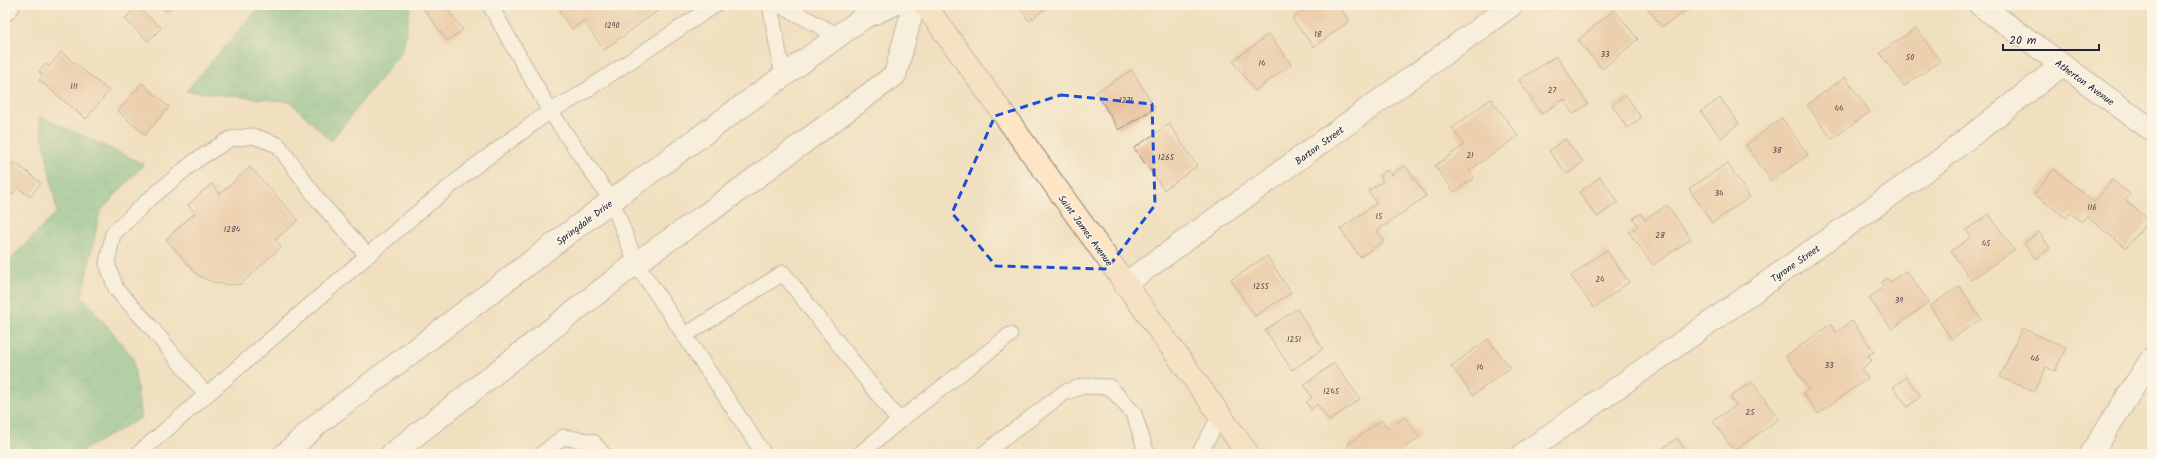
<svg xmlns="http://www.w3.org/2000/svg" width="2157" height="459" font-family="Kalam,sans-serif">
<style>
.forest{fill:url(#forest-crowns);stroke:#476f62}
.building{fill:#e6ba95}
.lines{fill:none;stroke-linecap:round;stroke-linejoin:round}
.service-casing{stroke:#89817d;stroke-width:17}
.minor-casing{stroke:#89817d;stroke-width:24}
.secondary-casing{stroke:#89817d;stroke-width:24}
.service{stroke:#fff;stroke-width:15}
.minor{stroke:#fff;stroke-width:22}
.secondary{stroke:#fde5c5;stroke-width:22}
.marked{fill:none;stroke:#1d4ed8;stroke-width:3;stroke-dasharray:8 5;stroke-linejoin:round}
.labels{text-anchor:middle;stroke-width:3;stroke-linejoin:round;paint-order:stroke}
.number-label{font-size:8px;fill:#534852}
.street-label{font-size:10px;fill:#22223b;stroke:#fcf5e5}
</style>
<defs>
<pattern id="forest-crowns" width="20" height="18" patternUnits="userSpaceOnUse"><rect width="20" height="18" fill="#6cbc88"/><path d="M2 6a3 3 0 1 1 6 0M12 15a3 3 0 1 1 6 0" fill="none" stroke="#589870"/></pattern>
</defs>
<rect width="100%" height="100%" fill="#fcf5e5"/>
<filter id="ink" filterUnits="userSpaceOnUse"><feTurbulence type="fractalNoise" baseFrequency=".025" numOctaves="2"/><feDisplacementMap in="SourceGraphic" scale="8" xChannelSelector="R" yChannelSelector="G"/><feConvolveMatrix kernelMatrix="1 2 1 2 8 2 1 2 1" color-interpolation-filters="sRGB"/></filter>
<filter id="wash" filterUnits="userSpaceOnUse"><feTurbulence type="fractalNoise" baseFrequency=".012" numOctaves="4" result="noise"/><feDisplacementMap in="SourceGraphic" scale="16" xChannelSelector="R" yChannelSelector="G"/><feGaussianBlur stdDeviation="0.9" result="paint"/><feColorMatrix in="noise" values="0 0 0 0 0 0 0 0 0 0 0 0 0 0 0 0 0 1.4 0 .05"/><feComposite in="paint" operator="in"/></filter>
<g filter="url(#wash)">
<rect width="100%" height="100%" fill="#f0e0bf"/>
<path class="forest" d="M 261,5 L 411,5 L 403,50 L 331,141 L 290,102 L 186,91 Z
M 39,116 L 144,164 L 100,212 L 82,296 L 133,357 L 141,418 L 76,454 L 5,454 L 5,265 L 57,212 Z"/>
<g id="blocks">
<path class="building" d="M 159,5 L 173,5 L 167,12 Z
M 421,5 L 445,5 L 463,30 L 447,41 Z
M 568,5 L 665,5 L 604,50 L 584,21 L 572,29 L 559,12 Z
M 1018,5 L 1050,5 L 1029,21 Z
M 1310,5 L 1337,5 L 1349,21 L 1314,47 L 1292,19 Z
M 1645,5 L 1693,5 L 1662,27 Z
M 137,6 L 161,28 L 148,41 L 125,19 Z
M 1614,10 L 1638,39 L 1602,69 L 1578,40 Z
M 1916,28 L 1940,61 L 1904,86 L 1880,53 Z
M 1269,34 L 1291,64 L 1255,91 L 1233,61 Z
M 61,52 L 109,91 L 86,119 L 39,80 L 43,75 L 39,72 L 46,64 L 49,67 Z
M 1556,56 L 1588,104 L 1573,114 L 1564,99 L 1541,114 L 1519,80 Z
M 1132,70 L 1155,108 L 1119,130 L 1096,92 Z
M 1845,77 L 1870,112 L 1832,139 L 1807,105 Z
M 142,83 L 169,107 L 145,135 L 118,111 Z
M 1626,95 L 1641,118 L 1627,128 L 1612,105 Z
M 1720,98 L 1739,123 L 1721,138 L 1701,112 Z
M 1491,99 L 1518,136 L 1469,171 L 1474,178 L 1454,192 L 1435,166 L 1464,145 L 1452,128 Z
M 1782,118 L 1808,155 L 1771,181 L 1746,145 Z
M 1169,124 L 1197,166 L 1164,190 L 1134,148 Z
M 1565,139 L 1583,162 L 1567,174 L 1549,151 Z
M 14,162 L 41,183 L 30,197 L 18,187 L 5,204 L 5,174 Z
M 1727,163 L 1750,197 L 1712,223 L 1689,189 Z
M 1405,165 L 1426,196 L 1377,231 L 1384,241 L 1360,257 L 1340,229 L 1377,203 L 1368,191 L 1383,181 L 1380,176 L 1387,170 L 1391,175 Z
M 250,167 L 298,220 L 275,240 L 281,247 L 241,284 L 228,285 L 212,282 L 197,275 L 166,239 L 195,213 L 188,205 L 211,184 L 220,194 Z
M 2054,169 L 2094,202 L 2112,180 L 2130,194 L 2125,200 L 2149,220 L 2126,248 L 2086,216 L 2082,222 L 2070,213 L 2066,218 L 2034,194 Z
M 1600,177 L 1618,202 L 1597,217 L 1579,192 Z
M 1667,205 L 1691,239 L 1653,265 L 1629,232 L 1638,226 L 1633,218 L 1641,214 L 1645,220 Z
M 1989,214 L 2014,250 L 1971,280 L 1951,251 L 1971,237 L 1966,230 Z
M 2039,232 L 2050,248 L 2035,259 L 2024,243 Z
M 1606,250 L 1629,282 L 1594,308 L 1571,276 Z
M 1267,256 L 1291,293 L 1255,316 L 1231,280 Z
M 1906,271 L 1929,302 L 1892,329 L 1869,298 L 1884,286 L 1881,283 L 1887,278 L 1890,282 Z
M 1960,286 L 1981,319 L 1951,339 L 1930,306 Z
M 1297,309 L 1323,349 L 1292,370 L 1265,330 Z
M 1852,321 L 1874,352 L 1868,355 L 1872,361 L 1861,369 L 1868,378 L 1818,414 L 1803,393 L 1809,389 L 1786,356 L 1831,324 L 1836,332 Z
M 2022,328 L 2066,348 L 2055,371 L 2046,367 L 2034,392 L 2000,377 Z
M 1488,339 L 1510,368 L 1473,395 L 1451,366 Z
M 1334,363 L 1360,399 L 1329,421 L 1317,404 L 1311,409 L 1306,402 L 1312,398 L 1304,385 Z
M 1906,377 L 1921,396 L 1908,407 L 1893,387 Z
M 1752,382 L 1779,419 L 1734,451 L 1713,421 L 1736,405 L 1730,397 Z
M 1405,417 L 1420,437 L 1396,454 L 1353,454 L 1347,445 L 1382,420 L 1388,429 Z
M 1677,438 L 1688,454 L 1654,454 Z"/>
</g>
</g>
<g filter="url(#ink)">
<use href="#blocks" fill-opacity="0" stroke="#89817d" stroke-width="1"/>
<g class="lines">
<defs>
<path id="service" d="M 490,5 L 550,111 L 612,201 L 636,263 L 764,454
M 770,5 L 783,76
M 780,5 L 839,36
M 684,336 L 783,273 L 899,421 L 860,454
M 206,395 L 150,326 L 116,289 L 107,263 L 113,234 L 146,202 L 195,161 L 230,139 L 253,136 L 278,145 L 318,200 L 367,255
M 899,421 L 1010,335
M 138,454 L 410,219 L 474,167 L 550,111 L 573,99 L 715,5
M 542,454 L 563,437 L 593,442 L 603,454
M 983,454 L 1065,392 L 1084,386 L 1110,387 L 1134,414 L 1147,454
M 1199,454 L 1220,416"/>
<path id="minor" d="M 1980,5 L 2152,130
M 5,10 L 9,5
M 1125,284 L 1512,5
M 285,454 L 320,422 L 599,210 L 863,18 L 893,5
M 392,454 L 636,263 L 708,213 L 895,75 L 914,5
M 1523,454 L 1935,164 L 2062,65
M 2091,454 L 2152,358"/>
<path id="secondary" d="M 925,5 L 1248,454"/>
</defs>
<use href="#service" class="service-casing"/>
<use href="#minor" class="minor-casing"/>
<use href="#secondary" class="secondary-casing"/>
<use href="#service" class="service"/>
<use href="#minor" class="minor"/>
<use href="#secondary" class="secondary"/>
</g>
</g>
<path d="M0 0H2157V459H0ZM 1061,95 L 1152,104 L 1155,205 L 1107,269 L 996,266 L 952,213 L 995,116 Z" fill="#f0e0bf" fill-opacity=".55" fill-rule="evenodd"/>
<path class="marked" d="M 1061,95 L 1152,104 L 1155,205 L 1107,269 L 996,266 L 952,213 L 995,116 Z"/>
<g class="labels">
<g class="number-label">
<text x="612" y="28">1290</text>
<text x="1318" y="37">18</text>
<text x="1605" y="57">33</text>
<text x="1910" y="60">50</text>
<text x="1262" y="66">14</text>
<text x="74" y="89">111</text>
<text x="1552" y="93">27</text>
<text x="1126" y="103">1271</text>
<text x="1839" y="111">44</text>
<text x="1777" y="153">38</text>
<text x="1470" y="158">21</text>
<text x="1166" y="160">1265</text>
<text x="1719" y="196">34</text>
<text x="2092" y="210">116</text>
<text x="1379" y="219">15</text>
<text x="232" y="232">1284</text>
<text x="1660" y="238">28</text>
<text x="1986" y="246">45</text>
<text x="1600" y="282">24</text>
<text x="1261" y="289">1255</text>
<text x="1899" y="303">39</text>
<text x="1294" y="342">1251</text>
<text x="2035" y="361">46</text>
<text x="1829" y="368">33</text>
<text x="1480" y="370">14</text>
<text x="1331" y="394">1245</text>
<text x="1750" y="415">25</text>
</g>
<g class="street-label">
<text transform="translate(2085 82) rotate(36)" y="4">Atherton Avenue</text>
<text transform="translate(1319 145) rotate(-36)" y="4">Barton Street</text>
<text transform="translate(584 222) rotate(-37)" y="4">Springdale Drive</text>
<text transform="translate(1086 230) rotate(54)" y="4">Saint James Avenue</text>
<text transform="translate(1795 263) rotate(-35)" y="4">Tyrone Street</text>
</g>
</g>
<rect width="2157" height="459" fill="none" stroke="#fcf5e5" stroke-width="20"/>
<path d="M2003 44v6h96v-6" fill="none" stroke="#22223b" stroke-width="2"/>
<text x="2009" y="44" font-size="12" fill="#22223b" stroke="#fcf5e5" stroke-width="3" paint-order="stroke">20 m</text>
</svg>
